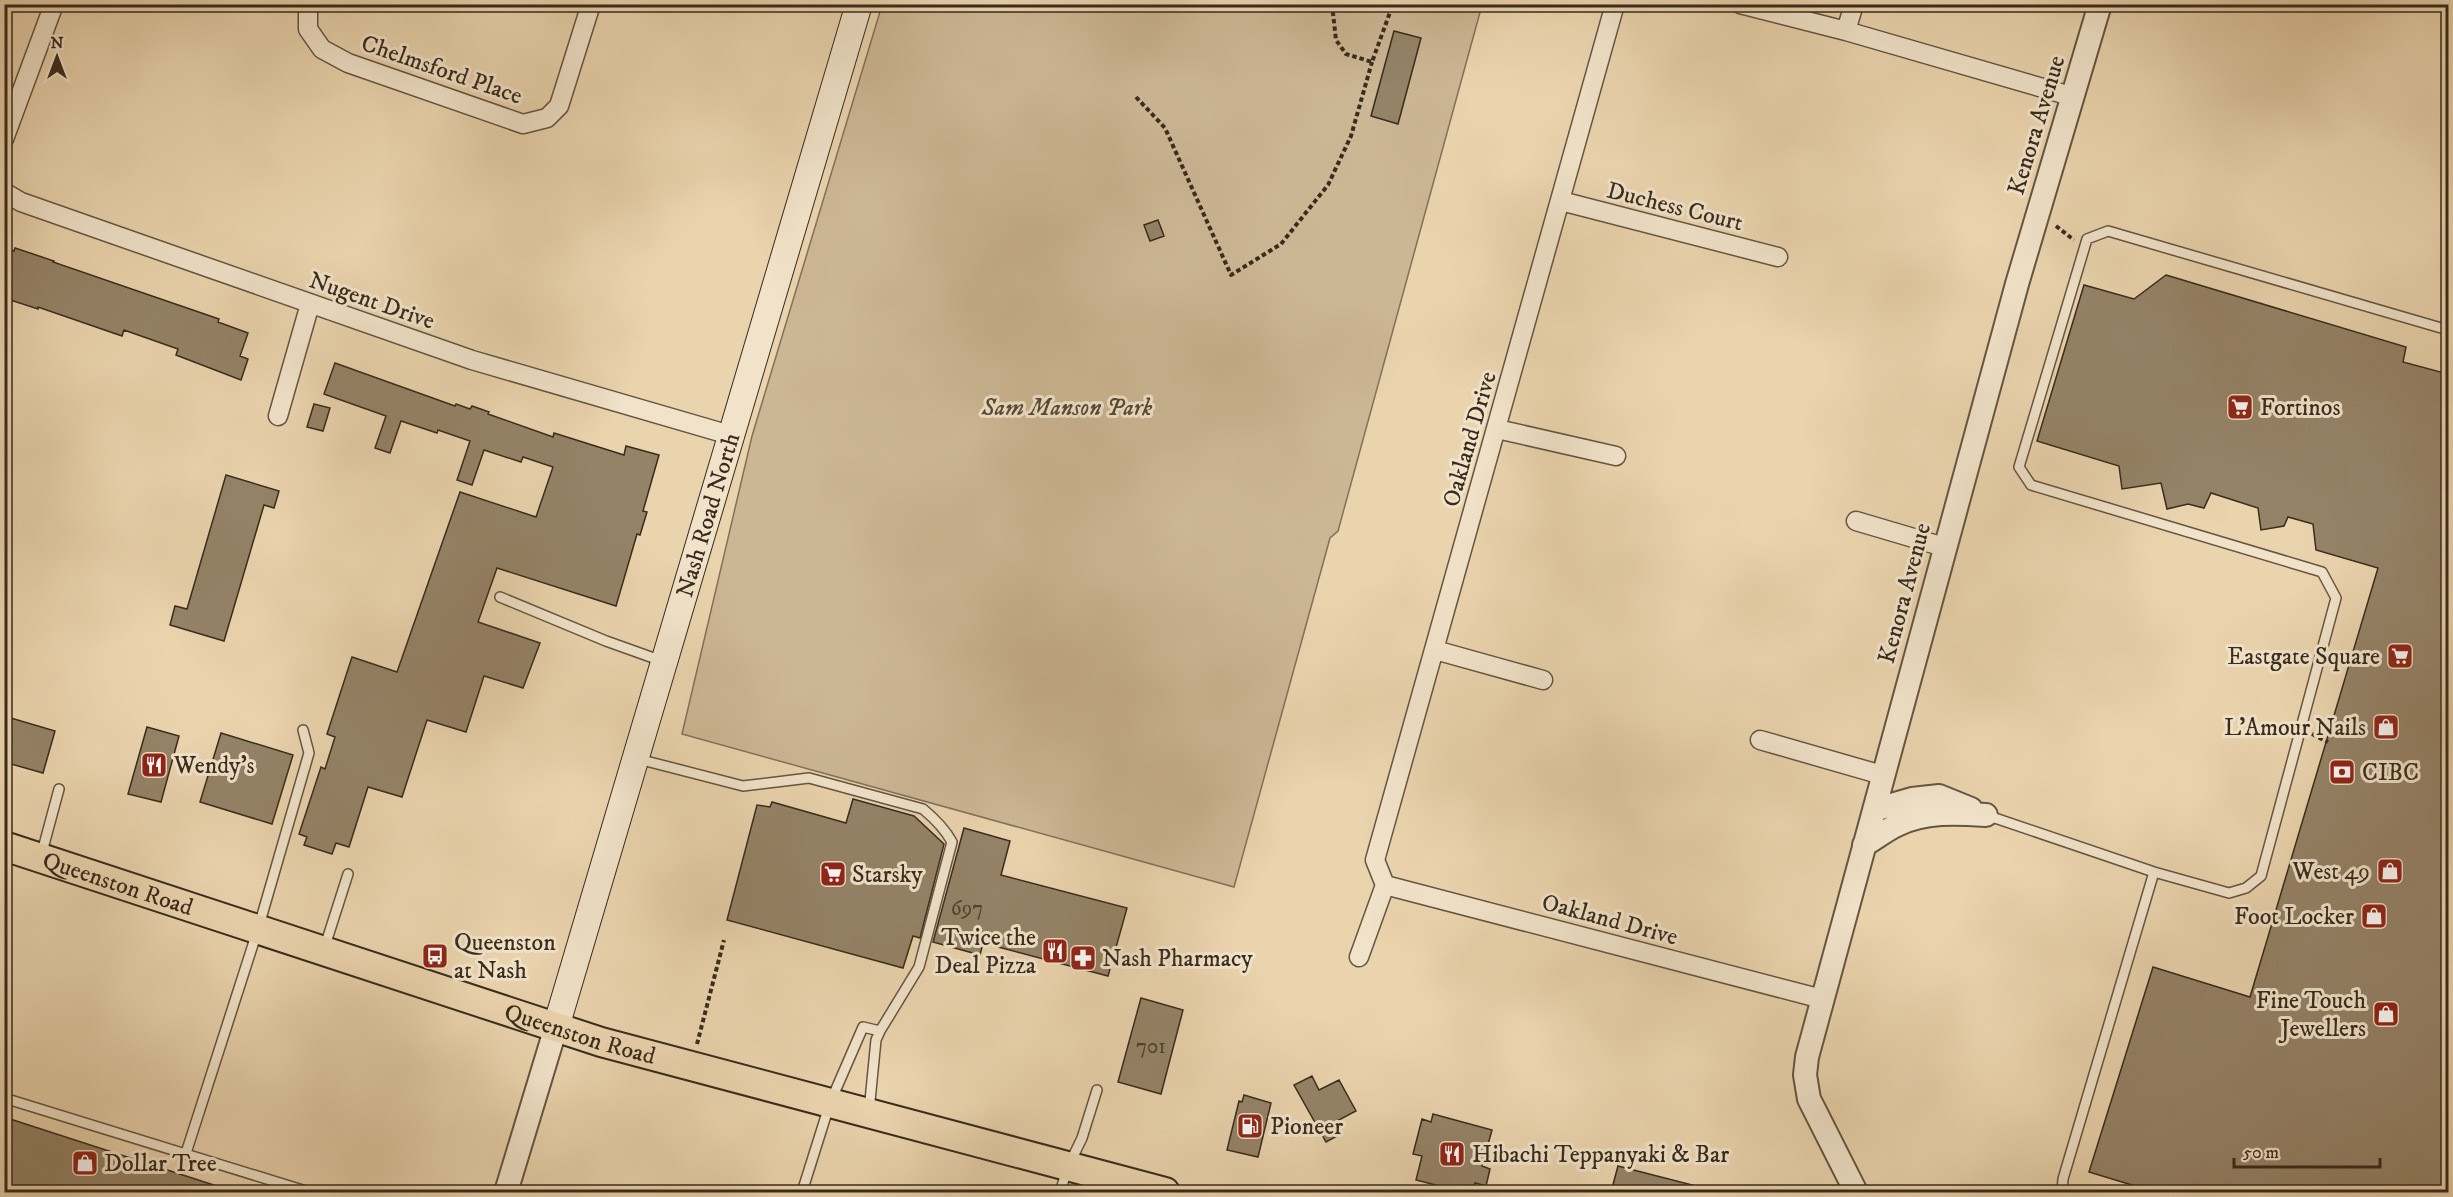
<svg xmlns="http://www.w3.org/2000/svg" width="2453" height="1197" font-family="'IM FELL DW Pica',serif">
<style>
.green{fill:#ccb795;stroke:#827159;stroke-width:1.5}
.building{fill:#958368;stroke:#392b1d;stroke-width:1.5}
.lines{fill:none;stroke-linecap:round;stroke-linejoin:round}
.service-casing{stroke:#655541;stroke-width:12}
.minor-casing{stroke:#655541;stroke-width:21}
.tertiary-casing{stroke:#655541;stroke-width:26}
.secondary-casing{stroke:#392b1d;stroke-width:28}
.primary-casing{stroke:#392b1d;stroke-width:32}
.path{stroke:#392b1d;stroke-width:4;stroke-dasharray:4.5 3;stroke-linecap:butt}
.service{stroke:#f1e3ca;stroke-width:9}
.minor{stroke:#f1e3ca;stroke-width:18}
.tertiary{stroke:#f1e3ca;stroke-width:22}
.secondary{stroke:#f1e3ca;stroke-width:26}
.primary{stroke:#ead4ae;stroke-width:28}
.labels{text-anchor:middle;stroke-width:6;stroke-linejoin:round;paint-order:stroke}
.number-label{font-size:21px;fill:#504130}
.street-label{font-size:24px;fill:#392b1d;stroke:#f1e3ca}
.park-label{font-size:24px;font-style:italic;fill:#564735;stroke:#f1e3ca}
.poi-label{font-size:24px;fill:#392b1d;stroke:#f1e3ca;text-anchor:start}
</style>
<rect width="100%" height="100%" fill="#ead4ae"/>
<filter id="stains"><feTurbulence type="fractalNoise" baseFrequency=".00333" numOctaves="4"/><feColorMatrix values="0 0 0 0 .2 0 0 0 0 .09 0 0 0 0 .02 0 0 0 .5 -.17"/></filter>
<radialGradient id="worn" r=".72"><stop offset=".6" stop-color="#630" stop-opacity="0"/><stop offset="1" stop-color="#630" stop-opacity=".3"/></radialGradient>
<path class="green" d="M 882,5 L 1482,5 L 1338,531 L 1330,538 L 1234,887 L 682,734 L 752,436 Z"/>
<path class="building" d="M 1394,31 L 1421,38 L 1398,124 L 1371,116 Z
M 1158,220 L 1164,236 L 1150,241 L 1144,225 Z
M 4,248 L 14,251 L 15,248 L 54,261 L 53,262 L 219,319 L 218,322 L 248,333 L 240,356 L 248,359 L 241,380 L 176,355 L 178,349 L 124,330 L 122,336 L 38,307 L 38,309 L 4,298 Z
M 2166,275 L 2406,347 L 2403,362 L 2448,374 L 2448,1192 L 2155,1192 L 2089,1172 L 2153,967 L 2250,997 L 2378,568 L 2316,550 L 2313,524 L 2288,517 L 2284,526 L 2261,530 L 2258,508 L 2211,493 L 2204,508 L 2188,504 L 2167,509 L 2161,483 L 2122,489 L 2119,466 L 2037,441 L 2084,285 L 2134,299 Z
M 335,363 L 455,406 L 456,404 L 470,409 L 472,406 L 489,412 L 488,414 L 553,437 L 554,433 L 624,455 L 626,446 L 659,455 L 643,511 L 647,512 L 640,535 L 637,534 L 616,606 L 497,568 L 478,622 L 540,643 L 523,688 L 484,676 L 466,732 L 427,720 L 402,797 L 368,787 L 349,847 L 336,843 L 332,854 L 304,845 L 307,837 L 299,834 L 321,767 L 325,769 L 335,737 L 327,734 L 352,657 L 397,672 L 460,492 L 536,517 L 553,467 L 523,457 L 521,462 L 484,450 L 472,485 L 457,480 L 470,441 L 438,430 L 437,433 L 401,421 L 390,453 L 375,448 L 386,416 L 324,394 Z
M 314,404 L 330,408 L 323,431 L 307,427 Z
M 226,475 L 279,491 L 274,508 L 264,505 L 224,641 L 170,625 L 175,606 L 187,609 Z
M 4,716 L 55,731 L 43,773 L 4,762 Z
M 147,727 L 179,736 L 161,802 L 128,794 Z
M 221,733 L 293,755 L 272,824 L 200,802 Z
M 853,799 L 914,816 L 944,844 L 920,938 L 913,936 L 903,968 L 727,920 L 757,805 L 770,807 L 772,802 L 846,823 Z
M 964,828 L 1010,841 L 1001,875 L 1127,908 L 1108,976 L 983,943 L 980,955 L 933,942 Z
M 1141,998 L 1183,1010 L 1161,1094 L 1118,1082 Z
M 1312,1076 L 1319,1090 L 1339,1080 L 1356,1111 L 1335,1122 L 1341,1134 L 1326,1142 L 1294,1085 Z
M 1244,1095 L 1271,1103 L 1258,1157 L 1227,1150 L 1239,1101 L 1242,1102 Z
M 1433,1114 L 1492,1130 L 1482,1166 L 1490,1169 L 1486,1186 L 1475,1183 L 1472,1192 L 1463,1192 L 1416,1180 L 1422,1156 L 1413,1154 L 1422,1119 L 1431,1122 Z
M 4,1117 L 226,1189 L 225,1192 L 4,1192 Z
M 1618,1166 L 1700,1187 L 1699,1192 L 1611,1192 Z"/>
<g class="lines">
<defs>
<path id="service" d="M 500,597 L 606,641 L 662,661
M 638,759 L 743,786 L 809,778 L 923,809 C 935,819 945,829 952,842 L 919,967 L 880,1031 L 876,1040 L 869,1111
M 1986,815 L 2154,872 L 2229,893 L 2246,888 L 2261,876 L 2336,598 L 2322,572 L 2031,485 L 2019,467 L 2087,239 L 2108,231 L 2448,330
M 41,856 L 59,789
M 324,949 L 348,874
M 4,1098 L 309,1192
M 186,1153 L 258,929 L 309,753 L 303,730
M 802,1192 L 830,1103 L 863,1027 L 880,1031
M 1060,1192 L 1068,1167 L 1082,1138 L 1097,1090
M 2065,1192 L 2062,1192 L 2063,1179 L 2154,872"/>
<path id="minor" d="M 308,4 L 308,29 L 322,49 L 348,63 L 523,124 L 547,118 L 559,106 L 591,4
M 1615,4 L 1375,860 L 1385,885 L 1822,999
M 1740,4 L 1846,31 L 2074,97
M 1846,31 L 1854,4
M 4,139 L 54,4
M 4,192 L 21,202 L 472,360 L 730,435
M 1561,201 L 1778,257
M 278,416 L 310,304
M 1497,429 L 1616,456
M 1856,521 L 1944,547
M 1435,650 L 1543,680
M 1760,740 L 1882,775
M 1359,957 L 1385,885"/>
<path id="tertiary" d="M 1874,810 L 1912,799 L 1939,796 L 1971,809
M 1864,845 C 1875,839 1886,830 1897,825 C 1924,811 1957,813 1986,815
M 506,1192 L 556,1027
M 1856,1192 L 1809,1099 L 1805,1075 L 1807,1057 L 2017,284 L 2100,4"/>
<g id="secondary">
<path id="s1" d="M 556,1027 L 859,4"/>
</g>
<g id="primary">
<path id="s2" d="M 4,846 L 601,1042 L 1165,1192"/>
</g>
</defs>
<use href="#service" class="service-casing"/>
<use href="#minor" class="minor-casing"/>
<use href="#tertiary" class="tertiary-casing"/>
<use href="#secondary" class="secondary-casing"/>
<use href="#primary" class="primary-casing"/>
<path class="path" d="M 1332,4 L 1336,40 L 1346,54 L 1372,62 L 1393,4
M 1136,97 L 1165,128 L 1231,275 L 1281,244 L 1328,185 L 1351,136 L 1372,62
M 2056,226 L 2074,240
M 2312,734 L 2328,742
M 697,1044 L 724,940"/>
<use href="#service" class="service"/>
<use href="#minor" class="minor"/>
<use href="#tertiary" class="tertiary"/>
<use href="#secondary" class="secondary"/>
<use href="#primary" class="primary"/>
</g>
<defs>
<symbol id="supermarket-square" viewBox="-11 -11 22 22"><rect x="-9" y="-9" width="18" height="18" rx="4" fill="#8f2418" stroke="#f1e3ca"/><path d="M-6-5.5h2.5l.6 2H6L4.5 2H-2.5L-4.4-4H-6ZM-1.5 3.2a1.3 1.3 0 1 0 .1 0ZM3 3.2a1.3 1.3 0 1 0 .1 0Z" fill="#fff"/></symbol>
<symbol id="shop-square" viewBox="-11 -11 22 22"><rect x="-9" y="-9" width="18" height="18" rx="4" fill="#8f2418" stroke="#f1e3ca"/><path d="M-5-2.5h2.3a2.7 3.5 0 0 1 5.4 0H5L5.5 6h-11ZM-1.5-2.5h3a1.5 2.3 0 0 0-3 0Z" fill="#fff"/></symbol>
<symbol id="restaurant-square" viewBox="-11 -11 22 22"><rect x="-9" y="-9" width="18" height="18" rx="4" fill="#8f2418" stroke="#f1e3ca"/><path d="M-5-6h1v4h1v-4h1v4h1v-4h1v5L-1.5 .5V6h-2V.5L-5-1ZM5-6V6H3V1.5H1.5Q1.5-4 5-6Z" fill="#fff"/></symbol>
<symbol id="bank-square" viewBox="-11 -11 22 22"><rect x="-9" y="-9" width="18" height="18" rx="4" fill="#8f2418" stroke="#f1e3ca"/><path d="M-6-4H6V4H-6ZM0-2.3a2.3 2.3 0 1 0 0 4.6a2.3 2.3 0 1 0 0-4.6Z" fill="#fff"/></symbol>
<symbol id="bus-square" viewBox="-11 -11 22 22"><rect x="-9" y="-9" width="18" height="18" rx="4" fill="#8f2418" stroke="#f1e3ca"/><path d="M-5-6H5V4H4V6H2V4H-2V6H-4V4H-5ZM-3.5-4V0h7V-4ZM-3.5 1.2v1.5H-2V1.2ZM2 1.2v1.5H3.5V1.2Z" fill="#fff"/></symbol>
<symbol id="pharmacy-square" viewBox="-11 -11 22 22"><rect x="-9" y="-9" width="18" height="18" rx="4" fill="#8f2418" stroke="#f1e3ca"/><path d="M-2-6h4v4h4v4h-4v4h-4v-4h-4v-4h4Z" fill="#fff"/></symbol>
<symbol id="fuel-square" viewBox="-11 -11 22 22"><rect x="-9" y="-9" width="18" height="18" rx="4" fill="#8f2418" stroke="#f1e3ca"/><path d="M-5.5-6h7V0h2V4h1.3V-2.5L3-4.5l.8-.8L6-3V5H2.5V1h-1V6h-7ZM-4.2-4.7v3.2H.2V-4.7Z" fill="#fff"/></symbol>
</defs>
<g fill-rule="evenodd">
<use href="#supermarket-square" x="2225" y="392" width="30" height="30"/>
<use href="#supermarket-square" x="2385" y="641" width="30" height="30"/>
<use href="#shop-square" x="2371" y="712" width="30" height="30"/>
<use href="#restaurant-square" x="139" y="750" width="30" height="30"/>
<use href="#bank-square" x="2327" y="757" width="30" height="30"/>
<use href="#shop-square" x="2375" y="856" width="30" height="30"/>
<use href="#supermarket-square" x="818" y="859" width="30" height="30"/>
<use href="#shop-square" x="2359" y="901" width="30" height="30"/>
<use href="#restaurant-square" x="1040" y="936" width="30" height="30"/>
<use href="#bus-square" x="420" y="941" width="30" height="30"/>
<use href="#pharmacy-square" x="1068" y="943" width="30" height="30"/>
<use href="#shop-square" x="2371" y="999" width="30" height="30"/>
<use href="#fuel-square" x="1235" y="1111" width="30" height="30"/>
<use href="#restaurant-square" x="1437" y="1139" width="30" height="30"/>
<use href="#shop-square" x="70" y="1148" width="30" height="30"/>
</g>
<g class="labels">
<g class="number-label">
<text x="967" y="915">697</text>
<text x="1151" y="1053">701</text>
</g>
<g class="street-label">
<text transform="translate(442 69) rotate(19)" y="8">Chelmsford Place</text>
<text transform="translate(2036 125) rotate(-73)" y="8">Kenora Avenue</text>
<text transform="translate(1675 206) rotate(14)" y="8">Duchess Court</text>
<text transform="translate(372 300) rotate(19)" y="8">Nugent Drive</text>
<text transform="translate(1469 439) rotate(-74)" y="8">Oakland Drive</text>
<text dy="8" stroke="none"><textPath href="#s1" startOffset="534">Nash Road North</textPath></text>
<text transform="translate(1904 593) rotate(-75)" y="8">Kenora Avenue</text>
<text dy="8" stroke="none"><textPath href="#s2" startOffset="120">Queenston Road</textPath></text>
<text transform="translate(1610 919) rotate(15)" y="8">Oakland Drive</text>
<text dy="8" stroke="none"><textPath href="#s2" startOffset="606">Queenston Road</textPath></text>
</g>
<g class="park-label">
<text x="1067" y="415">Sam Manson Park</text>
</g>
<g class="poi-label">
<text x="2260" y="415">Fortinos</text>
<text x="2380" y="664" text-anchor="end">Eastgate Square</text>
<text x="2366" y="735" text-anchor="end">L'Amour Nails</text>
<text x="174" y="773">Wendy's</text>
<text x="2362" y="780">CIBC</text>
<text x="2370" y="879" text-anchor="end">West 49</text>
<text x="852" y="882">Starsky</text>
<text x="2354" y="924" text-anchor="end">Foot Locker</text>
<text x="1036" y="945" text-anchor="end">Twice the<tspan x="1036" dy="28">Deal Pizza</tspan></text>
<text x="454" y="950">Queenston<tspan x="454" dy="28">at Nash</tspan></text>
<text x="1102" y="966">Nash Pharmacy</text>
<text x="2366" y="1008" text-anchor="end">Fine Touch<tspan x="2366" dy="28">Jewellers</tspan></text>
<text x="1270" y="1134">Pioneer</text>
<text x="1472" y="1162">Hibachi Teppanyaki &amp; Bar</text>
<text x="104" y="1171">Dollar Tree</text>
</g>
</g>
<rect width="2453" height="1197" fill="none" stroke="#ead4ae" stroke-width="24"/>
<rect x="6" y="6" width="2441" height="1185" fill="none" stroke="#392b1d" stroke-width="3"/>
<rect x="12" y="12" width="2429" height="1173" fill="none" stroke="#392b1d" stroke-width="1.5"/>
<g transform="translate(57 57)" stroke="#f1e3ca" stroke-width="4.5" paint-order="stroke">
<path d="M0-4.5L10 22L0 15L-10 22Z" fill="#392b1d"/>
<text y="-9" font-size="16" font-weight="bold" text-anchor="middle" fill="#392b1d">N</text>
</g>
<path d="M2234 1158v9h146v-9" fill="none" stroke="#392b1d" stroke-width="3"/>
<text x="2243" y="1158" font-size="18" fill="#392b1d" stroke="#f1e3ca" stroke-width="4.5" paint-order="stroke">50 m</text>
<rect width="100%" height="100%" filter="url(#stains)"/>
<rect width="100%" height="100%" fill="url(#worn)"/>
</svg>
